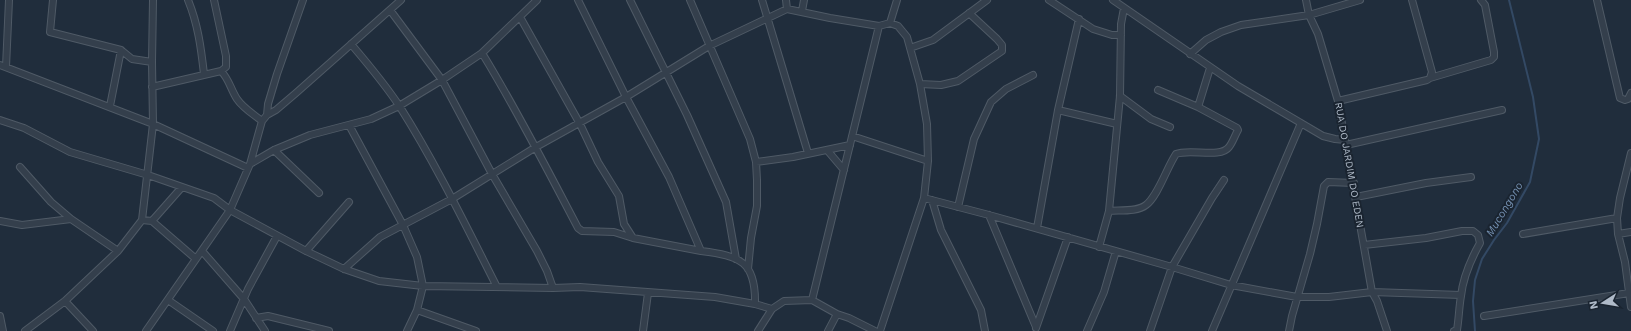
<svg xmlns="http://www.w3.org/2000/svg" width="1631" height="331" font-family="'Work Sans',sans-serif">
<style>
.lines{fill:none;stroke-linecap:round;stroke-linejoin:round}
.stream{stroke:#334964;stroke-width:2}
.street-casing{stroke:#4f5a66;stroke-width:8}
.street{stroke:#343f4c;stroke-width:6}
.labels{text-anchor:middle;stroke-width:4;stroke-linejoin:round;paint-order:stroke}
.street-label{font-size:10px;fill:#afbac8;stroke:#1a2430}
.water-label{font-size:11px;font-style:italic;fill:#7591b2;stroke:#1a2430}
</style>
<rect width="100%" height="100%" fill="#202d3c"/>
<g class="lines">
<path class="stream" d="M 1475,331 L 1473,301 L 1475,280 L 1482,259 L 1494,240 L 1507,223 L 1530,182 L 1539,139 L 1533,97 L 1509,0"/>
<defs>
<path id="street" d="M 53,0 L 50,32 L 121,50 L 132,59 L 152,62
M 188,0 C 198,24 201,48 204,74
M 214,0 L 226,56 L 226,67 L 221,71
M 578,0 L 626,97 L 669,177 L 701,251 C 740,256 756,261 755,304
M 630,0 L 687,115 L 726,202 L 736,259
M 690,0 L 750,139 L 756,162 L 757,180 L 757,206 L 751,238 L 748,269
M 762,0 L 808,153
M 786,0 L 787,9
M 1049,0 L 1093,29 L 1112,35 L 1121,35
M 1113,0 L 1238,86 L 1323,136 L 1335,139 L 1345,140
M 1306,0 L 1309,15 L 1318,34 L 1338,101 L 1372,292 L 1377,301 L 1387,331
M 1412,0 L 1432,72 L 1430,78
M 1597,0 L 1620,98 L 1625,100 L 1628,99 L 1631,93
M 390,10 L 442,80 L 492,174 L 537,251 L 547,271 L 553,288
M 802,11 L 804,0
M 890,23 L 897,0
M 351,44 C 368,64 385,84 400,107 C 436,164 466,226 497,287
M 910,48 L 933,40 L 987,0
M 482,53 C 517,110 547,169 578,228 L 582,231 L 614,232 L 633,238 L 624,224 L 619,196 L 598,162 L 580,124 L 520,17
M 1190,54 L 1206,40 L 1221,32 L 1241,25 L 1309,15 L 1360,0
M 0,65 L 153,124 L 248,168
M 6,67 L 9,0
M 920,84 L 941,85 L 958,81 L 1002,51 L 1002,45 L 997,39 L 969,13
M 152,87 L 221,71 C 229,79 231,90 237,99 C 243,108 253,114 262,121
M 1158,90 L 1198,107
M 1120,96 L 1151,119 L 1170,127
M 1338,101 L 1427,80 L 1430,78 L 1491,60 L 1494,57 L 1494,52 L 1485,5 L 1481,0
M 110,106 L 121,50
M 1058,110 L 1117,124
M 267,115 L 276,110 L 296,93 L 401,0
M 0,120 L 24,128 L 70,152 L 148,175 L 214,198 L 230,210 L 306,251 L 344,269 L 379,281 L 423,286 L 553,288 L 580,287 L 715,297 L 755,304 L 772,309 L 784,301 L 812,300 L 837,314 L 849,318 L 875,331
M 349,125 L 403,225 L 417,257 L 423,286 L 417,310 L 407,331
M 852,136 L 928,161
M 1346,145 L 1502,110
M 274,150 L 319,193
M 827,150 L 844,170
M 1631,153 L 1620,198 L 1617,218 L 1618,234 L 1625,262 L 1631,307
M 756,162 L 793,157 L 850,145
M 250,164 L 262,121 L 267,115 L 268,104 L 277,74 L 303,0
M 20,167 L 51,202 L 71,219
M 1356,197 L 1426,183 L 1471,177
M 924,198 L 989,215 L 1172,267 L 1231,285 L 1297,297 L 1329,297 L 1372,292 L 1461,295
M 932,200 L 941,230 L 981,310 L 985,331
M 958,207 L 974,139 L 991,102 L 1006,89 L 1033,75
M 1109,211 C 1120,210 1137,212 1146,205 C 1158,196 1167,167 1176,154 C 1190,148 1220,159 1229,147 C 1233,142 1235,135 1238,130 L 1237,128 L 1198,107 L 1210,68
M 989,215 L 1036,327
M 142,220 L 153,124 L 152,62 L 153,0
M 0,221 L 22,225 L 71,219 L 118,251
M 152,221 L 196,259
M 1037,228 L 1058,110 L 1079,19
M 1523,234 L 1617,218
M 1618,234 L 1631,232
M 633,238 L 701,251
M 1364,245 L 1426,238 L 1462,231 L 1473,231 L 1478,235 L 1480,243 C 1471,259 1463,278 1461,296 C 1459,307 1459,318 1457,330 L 1454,331
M 1099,247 L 1109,211 L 1120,96 L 1121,24 L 1124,8
M 202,251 L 244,299 L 265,331
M 306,251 L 349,202
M 344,269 L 380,237 L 452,199 L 536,147 L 626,97 L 709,46 L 787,9 L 830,18 L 879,26 L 890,23 L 898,26 L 907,37 L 920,84 L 927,124 L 928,161 L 924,198 L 880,331
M 168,300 L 213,331
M 812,300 L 879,26
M 65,301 L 93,331
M 417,310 L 476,331
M 0,316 L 3,331
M 1484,316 L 1629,293
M 256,318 L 268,316 L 329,331
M 1036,328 L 1068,237
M 25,331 L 65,301 L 118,251 L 142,220 L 152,221 L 182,187
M 146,331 L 230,210 L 250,164 L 274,150 L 310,135 L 371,119 L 399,106 L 442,80 L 482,53 L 537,0
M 230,331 L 248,289 L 277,236
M 643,331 L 648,293
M 758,331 L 772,309
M 828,331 L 837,314
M 1087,331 L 1104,292 L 1116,251
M 1150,331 L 1172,267 L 1212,198 L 1224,180
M 1212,331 L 1301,123
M 1289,331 L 1292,316 L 1310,254 L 1317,224 L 1324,186 L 1328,182 L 1354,183"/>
</defs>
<use href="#street" class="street-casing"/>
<use href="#street" class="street"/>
</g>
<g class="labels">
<g class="street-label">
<text transform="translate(1350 165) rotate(80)" y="4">RUA DO JARDIM DO EDEN</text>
</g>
<g class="water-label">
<text transform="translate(1504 209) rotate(-59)" y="4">Mucongono</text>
</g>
</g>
<g transform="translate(1603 303) rotate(258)" stroke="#1a2430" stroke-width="3" paint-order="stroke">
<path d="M0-3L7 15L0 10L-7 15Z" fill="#afbac8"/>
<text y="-6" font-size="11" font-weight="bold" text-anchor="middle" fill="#afbac8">N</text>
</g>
</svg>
